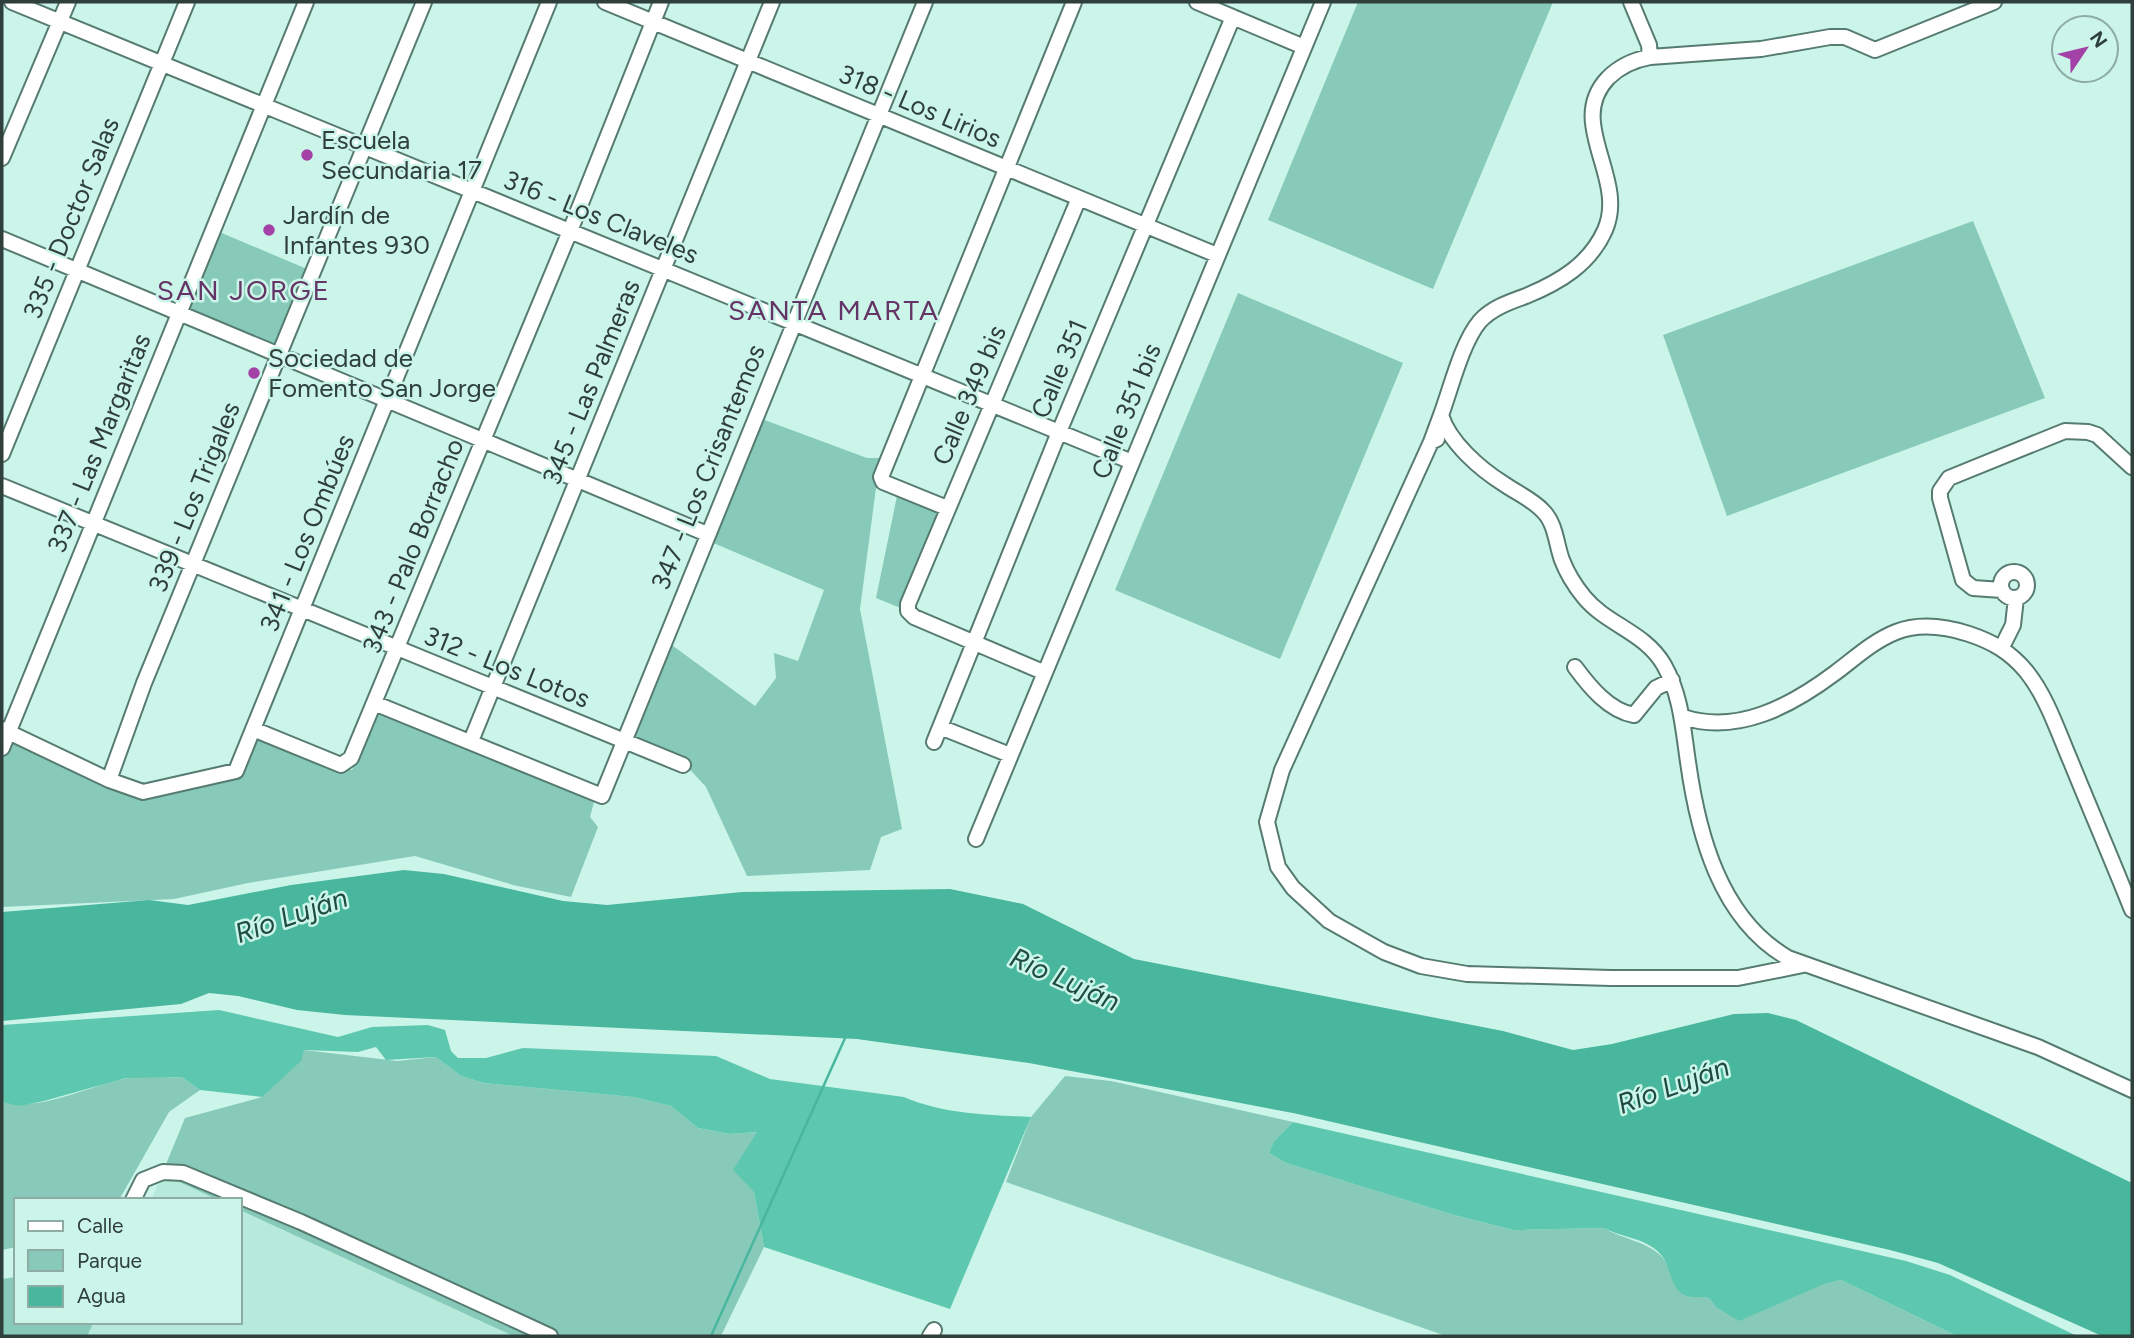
<svg xmlns="http://www.w3.org/2000/svg" width="2134" height="1338" font-family="Figtree,sans-serif">
<style>
.built{fill:#b8eadc}
.green{fill:#87cab9}
.forest{fill:#5dc8af}
.water{fill:#49b69e}
.lines{fill:none;stroke-linecap:round;stroke-linejoin:round}
.stream{stroke:#49b69e;stroke-width:2.5}
.minor-casing{stroke:#567b71;stroke-width:18}
.minor{stroke:#fff;stroke-width:14}
.poi-dot{fill:#a341a7;stroke:#ccf5e9;stroke-width:2.5}
.labels{text-anchor:middle;stroke-width:5;stroke-linejoin:round;paint-order:stroke}
.street-label{font-size:26px;fill:#2f3f3b;stroke:#ccf5e9}
.poi-label{font-size:26px;fill:#2f3f3b;stroke:#ccf5e9;text-anchor:start}
.neighbourhood-label{font-size:28px;letter-spacing:2px;fill:#653466;stroke:#ccf5e9}
.water-label{font-size:28px;font-style:italic;fill:#1e4c42;stroke:#ccf5e9}
</style>
<rect width="100%" height="100%" fill="#ccf5e9"/>
<path class="built" d="M 162,1174 L 218,1200 L 151,1200 Z
M 240,1210 L 513,1336 L 87,1336 L 94,1322 L 240,1322 Z"/>
<path class="green" d="M 1358,2 L 1553,2 L 1433,289 L 1268,220 Z
M 1973,221 L 2045,398 L 1727,516 L 1663,335 Z
M 217,231 L 307,269 L 275,345 L 185,307 Z
M 1238,293 L 1403,363 L 1280,659 L 1115,590 Z
M 762,419 L 867,458 L 883,458 L 878,473 L 860,609 L 902,829 L 881,837 L 870,870 L 747,876 L 706,787 L 683,762 L 632,737 L 669,643 L 755,706 L 776,678 L 774,653 L 798,661 L 824,590 L 711,542 Z
M 897,496 L 941,514 L 903,609 L 876,598 Z
M 387,713 L 595,798 L 590,817 L 598,827 L 571,897 L 513,885 L 415,856 L 248,883 L 174,899 L 2,907 L 2,761 L 11,738 L 160,794 L 238,779 L 254,742 L 263,740 L 352,770 L 378,715 Z
M 304,1050 L 397,1061 L 436,1057 L 461,1076 L 484,1083 L 633,1097 L 671,1106 L 698,1128 L 730,1134 L 758,1132 L 754,1192 L 764,1247 L 721,1336 L 513,1336 L 240,1210 L 240,1200 L 218,1200 L 162,1174 L 185,1118 L 262,1097 Z
M 1065,1076 L 1111,1081 L 1293,1122 L 1274,1141 L 1269,1153 L 1286,1163 L 1454,1215 L 1513,1230 L 1604,1228 C 1622,1239 1642,1240 1659,1254 C 1675,1267 1667,1287 1693,1296 C 1697,1298 1703,1296 1709,1298 L 1716,1307 L 1841,1280 L 1957,1336 L 1446,1336 L 1006,1182 L 1031,1117 Z
M 182,1077 L 200,1090 L 169,1112 L 119,1200 L 16,1200 L 16,1247 L 2,1250 L 2,1102 C 41,1111 84,1088 123,1079 C 141,1075 163,1078 182,1077 Z
M 16,1277 L 16,1322 L 94,1322 L 87,1336 L 2,1336 L 2,1279 Z"/>
<path class="forest" d="M 219,1010 L 338,1037 L 372,1027 L 428,1025 L 445,1030 L 451,1051 L 458,1058 L 486,1058 L 523,1048 L 716,1056 L 770,1079 L 904,1097 C 943,1114 989,1115 1031,1117 L 950,1309 L 764,1247 L 754,1192 L 733,1170 L 757,1132 L 730,1134 L 698,1128 L 671,1106 L 633,1097 L 484,1083 L 461,1076 L 436,1057 L 386,1060 L 376,1047 L 358,1052 L 304,1050 L 301,1061 L 262,1097 L 200,1090 L 182,1077 L 126,1078 L 44,1101 L 19,1106 L 2,1102 L 2,1025 Z
M 1293,1122 L 1906,1261 L 1950,1275 L 2077,1336 L 1957,1336 L 1841,1280 L 1824,1284 L 1739,1321 L 1716,1307 L 1709,1298 C 1701,1296 1695,1298 1687,1296 C 1669,1290 1672,1268 1662,1256 C 1648,1238 1622,1238 1604,1228 L 1513,1230 L 1454,1215 L 1286,1163 L 1269,1153 L 1274,1141 Z"/>
<path class="water" d="M 404,870 L 444,874 L 563,901 L 607,905 L 742,892 L 950,889 L 1023,904 L 1134,959 L 1503,1031 L 1573,1050 L 1612,1044 L 1734,1014 L 1768,1013 L 1796,1020 L 2132,1183 L 2132,1336 L 2102,1336 L 1938,1263 L 1890,1250 L 1293,1113 L 1029,1063 L 857,1039 L 345,1015 L 297,1010 L 238,996 L 209,993 L 181,1004 L 2,1021 L 2,912 L 149,900 L 188,905 L 291,885 Z"/>
<g class="lines">
<path class="stream" d="M 711,1336 L 846,1036"/>
<defs>
<path id="minor" d="M 12,2 L 1132,462
M 605,2 L 1217,255
M 1197,2 L 1304,47
M 1631,2 L 1649,45 L 1650,57
M 2,158 L 68,2
M 2,239 L 707,534
M 1441,415 C 1451,388 1462,342 1480,321 C 1492,308 1509,302 1526,296 C 1560,282 1590,264 1605,230 C 1628,178 1565,123 1608,78 C 1620,66 1633,60 1650,57 L 1761,49 L 1830,37 L 1845,37 L 1875,50 L 1994,2
M 1437,439 L 1431,442 L 1282,770 L 1267,822 L 1278,867 L 1293,888 L 1329,921 L 1384,952 L 1421,966 L 1467,974 L 1611,978 L 1738,978 L 1803,965
M 1431,442 L 1441,415 C 1449,442 1480,469 1504,484 C 1517,493 1533,500 1543,511 C 1556,524 1556,544 1562,560 C 1567,573 1575,586 1584,597 C 1607,625 1645,632 1664,665 C 1681,695 1683,728 1688,762 C 1698,834 1720,919 1788,958 L 2038,1047 L 2132,1090
M 2,454 L 187,2
M 2,486 L 683,765
M 947,508 L 883,482 L 881,477 L 1074,2
M2001 585a13 13 0 1 1 26 0a13 13 0 1 1-26 0Z
M 2002,590 L 1973,588 L 1963,580 L 1940,498 L 1940,491 L 1949,478 L 2065,431 L 2088,432 L 2097,435 L 2132,467
M 2002,647 L 2013,625 L 2016,598
M 1575,667 C 1589,686 1609,711 1634,715 L 1656,688 L 1672,680
M 1043,672 L 914,617 L 908,611 L 908,604 L 1079,198
M 374,703 L 602,796 L 925,2
M 1683,717 C 1737,735 1791,706 1835,673 C 1854,659 1873,641 1896,632 C 1919,623 1947,627 1969,634 C 1993,642 2010,652 2026,671 C 2047,697 2058,732 2071,762 C 2091,811 2112,860 2132,910
M 940,727 L 1010,755
M 2,729 L 109,780 L 143,792 L 236,771 L 549,2
M 253,729 L 341,765 L 351,758 L 570,231 L 661,2
M 471,741 L 772,2
M 934,742 L 1059,432 L 1233,17
M 2,748 L 306,2
M 109,780 L 144,683 L 424,2
M 976,839 L 1323,2
M 133,1200 L 143,1180 L 163,1172 L 183,1173 L 301,1222 L 550,1336
M 930,1336 L 934,1330"/>
</defs>
<use href="#minor" class="minor-casing"/>
<use href="#minor" class="minor"/>
</g>
<g class="poi-dot">
<circle cx="307" cy="155" r="7"/>
<circle cx="269" cy="230" r="7"/>
<circle cx="254" cy="373" r="7"/>
</g>
<g class="labels">
<g class="street-label">
<text transform="translate(920 106) rotate(23)" y="9">318 - Los Lirios</text>
<text transform="translate(601 217) rotate(22)" y="9">316 - Los Claveles</text>
<text transform="translate(71 218) rotate(-68)" y="9">335 - Doctor Salas</text>
<text transform="translate(1059 369) rotate(-67)" y="9">Calle 351</text>
<text transform="translate(591 382) rotate(-68)" y="9">345 - Las Palmeras</text>
<text transform="translate(969 395) rotate(-67)" y="9">Calle 349 bis</text>
<text transform="translate(1126 411) rotate(-68)" y="9">Calle 351 bis</text>
<text transform="translate(99 443) rotate(-68)" y="9">337 - Las Margaritas</text>
<text transform="translate(708 467) rotate(-68)" y="9">347 - Los Crisantemos</text>
<text transform="translate(194 497) rotate(-68)" y="9">339 - Los Trigales</text>
<text transform="translate(307 533) rotate(-68)" y="9">341 - Los Ombúes</text>
<text transform="translate(413 546) rotate(-68)" y="9">343 - Palo Borracho</text>
<text transform="translate(507 667) rotate(22)" y="9">312 - Los Lotos</text>
</g>
<g class="poi-label">
<text x="321" y="149">Escuela<tspan x="321" dy="30">Secundaria 17</tspan></text>
<text x="283" y="224">Jardín de<tspan x="283" dy="30">Infantes 930</tspan></text>
<text x="268" y="367">Sociedad de<tspan x="268" dy="30">Fomento San Jorge</tspan></text>
</g>
<g class="neighbourhood-label">
<text x="244" y="300">SAN JORGE</text>
<text x="834" y="320">SANTA MARTA</text>
</g>
<g class="water-label">
<text transform="translate(291 915) rotate(-19)" y="10">Río Luján</text>
<text transform="translate(1065 979) rotate(24)" y="10">Río Luján</text>
<text transform="translate(1673 1085) rotate(-20)" y="10">Río Luján</text>
</g>
</g>
<rect width="2134" height="1338" fill="none" stroke="#2f3f3b" stroke-width="7"/>
<rect x="14" y="1198" width="228" height="126" fill="#ccf5e9" stroke="#8daca3" stroke-width="2"/>
<rect x="28" y="1221" width="35" height="10" fill="#ffffff" stroke="#8daca3" stroke-width="2"/>
<text x="77" y="1233" font-size="21" fill="#2f3f3b">Calle</text>
<rect x="28" y="1250" width="35" height="21" fill="#87cab9" stroke="#8daca3" stroke-width="2"/>
<text x="77" y="1268" font-size="21" fill="#2f3f3b">Parque</text>
<rect x="28" y="1286" width="35" height="21" fill="#49b69e" stroke="#8daca3" stroke-width="2"/>
<text x="77" y="1303" font-size="21" fill="#2f3f3b">Agua</text>
<g transform="translate(2085 49) rotate(55)"><circle r="33" fill="#ccf5e9" stroke="#8daca3" stroke-width="2"/>
<path d="M0-5L12 26L0 18L-12 26Z" fill="#a341a7"/>
<text y="-10" font-size="19" font-weight="bold" text-anchor="middle" fill="#2f3f3b">N</text>
</g>
</svg>
